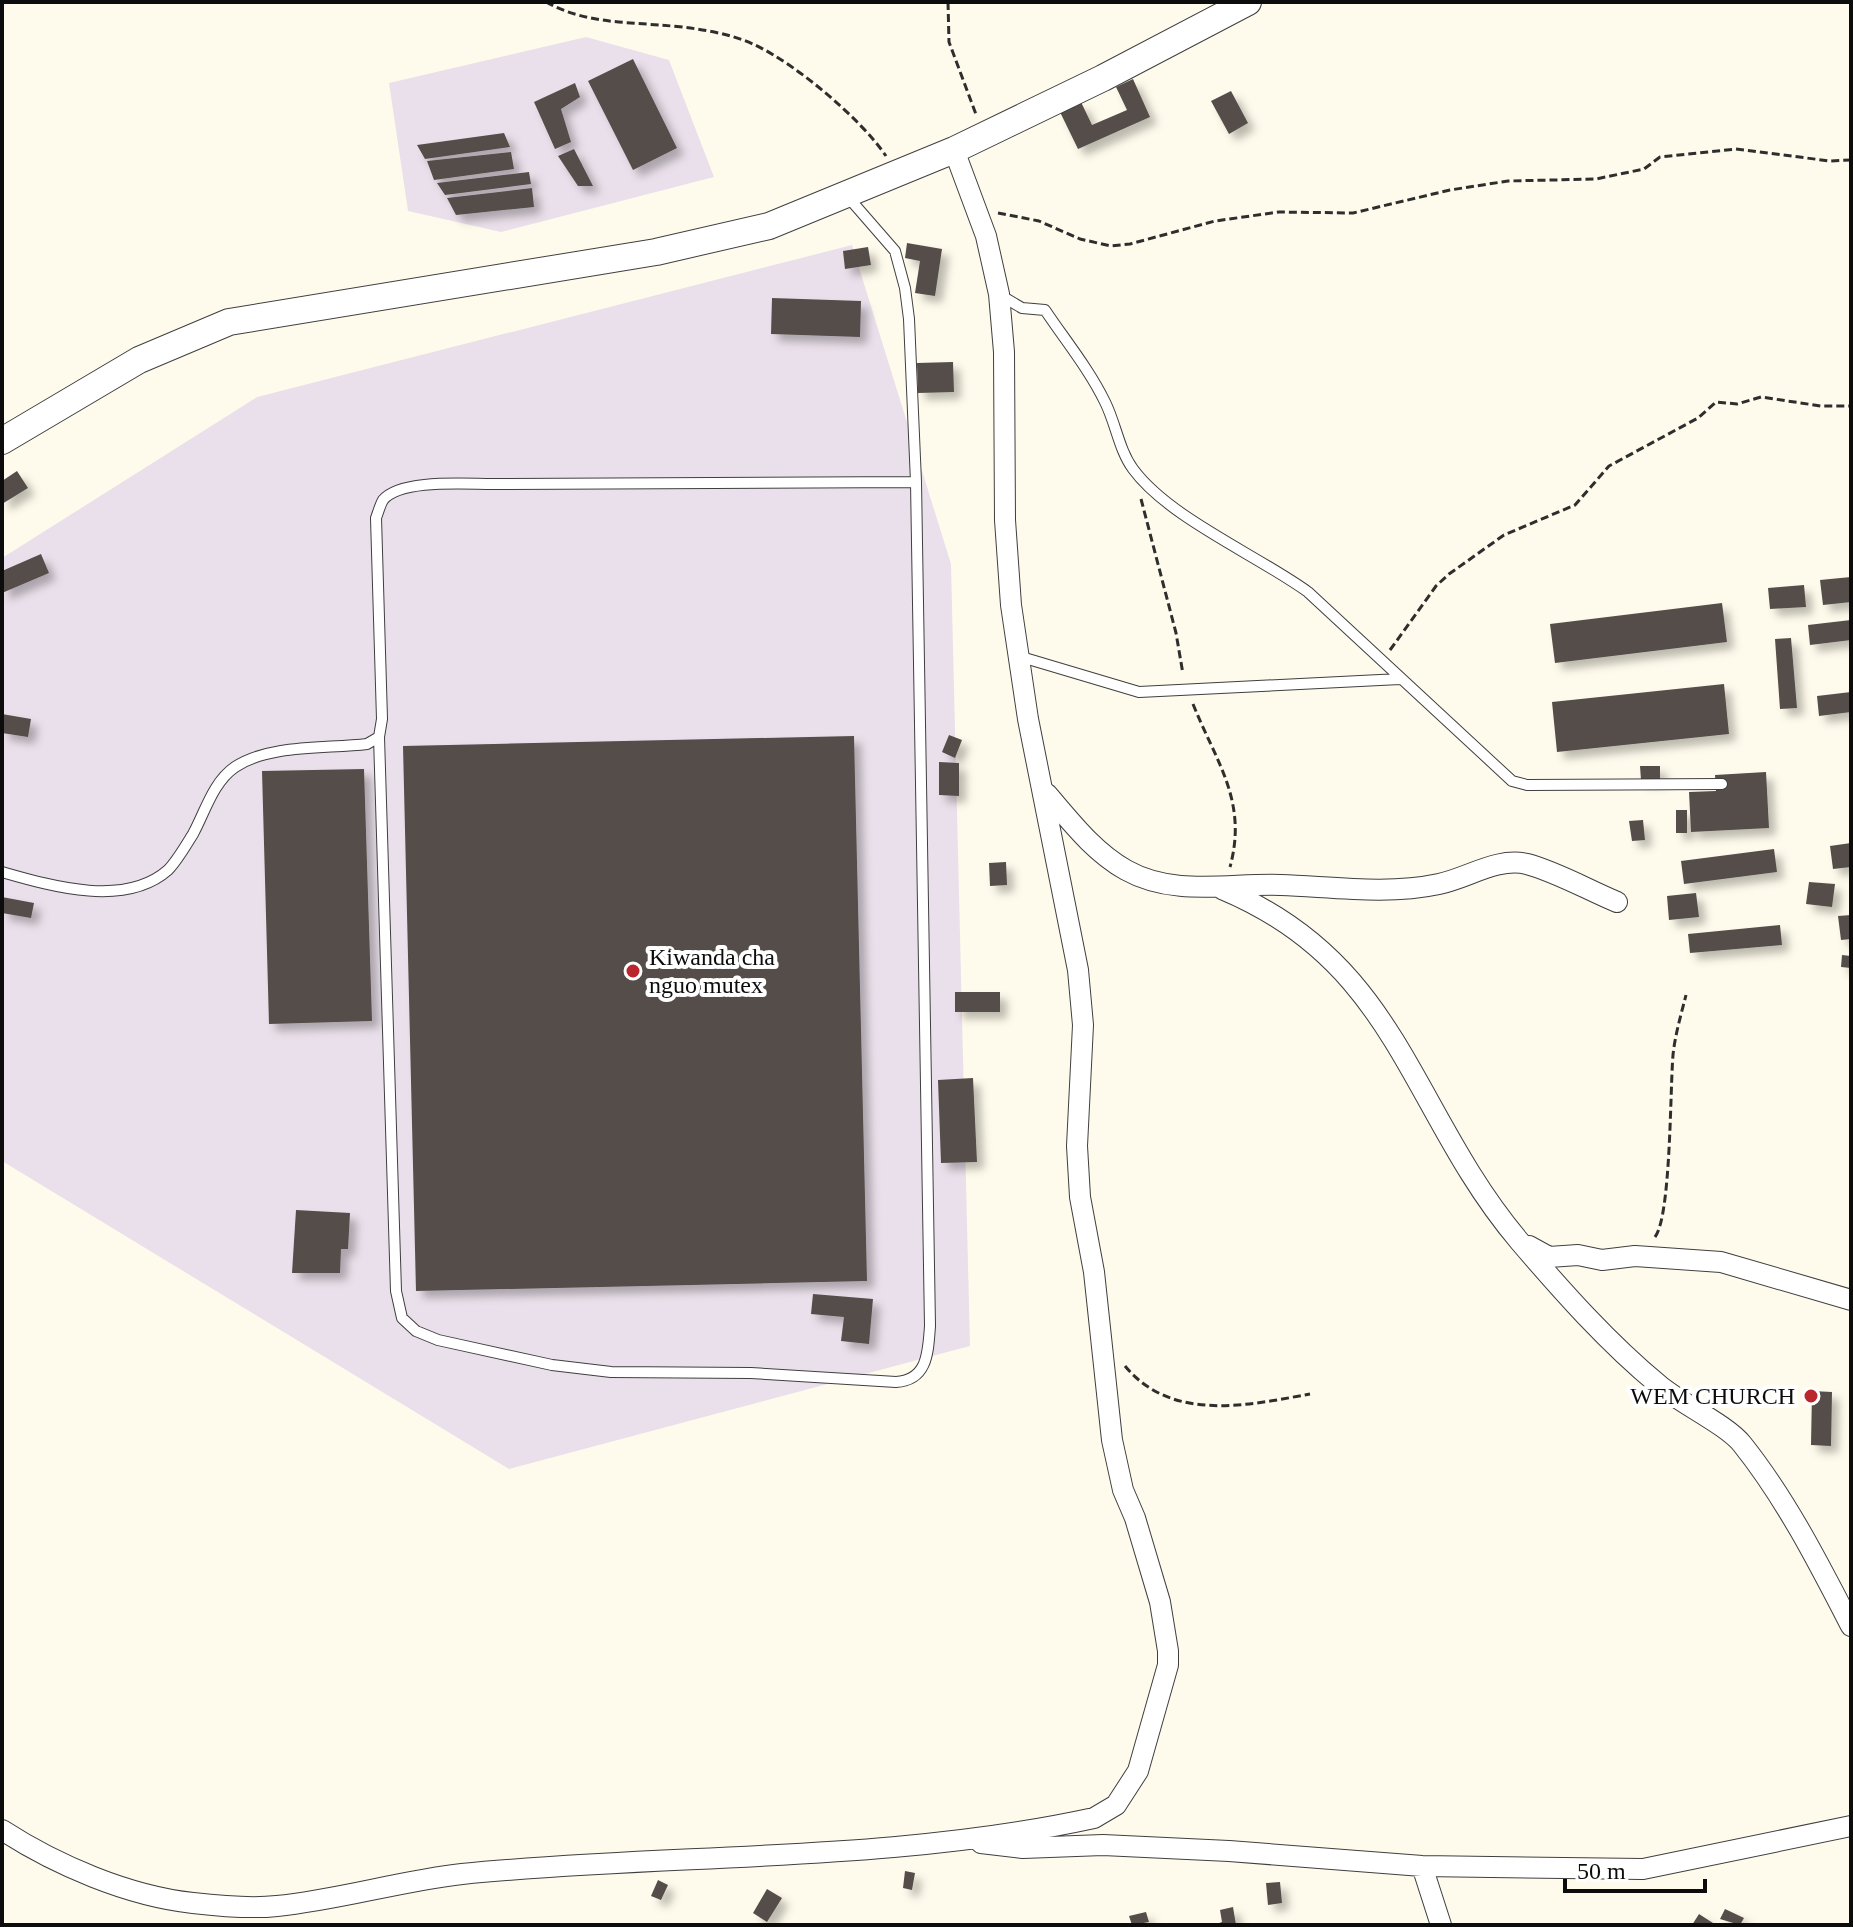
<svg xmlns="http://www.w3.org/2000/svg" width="1853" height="1927" font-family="'Times New Roman',serif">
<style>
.industrial{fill:#eae0eb}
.building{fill:#554d49;filter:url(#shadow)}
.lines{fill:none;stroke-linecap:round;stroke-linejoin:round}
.service-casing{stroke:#3f3f3f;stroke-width:12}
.minor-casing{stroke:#3f3f3f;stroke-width:22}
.tertiary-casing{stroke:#3f3f3f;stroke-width:28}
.path{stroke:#2e2e2e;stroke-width:3;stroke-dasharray:8 4;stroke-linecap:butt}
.service{stroke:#fff;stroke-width:10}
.minor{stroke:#fff;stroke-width:20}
.tertiary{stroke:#fff;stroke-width:26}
.poi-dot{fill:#b9272c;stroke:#fff;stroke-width:3}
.labels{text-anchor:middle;stroke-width:8;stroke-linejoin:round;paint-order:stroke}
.poi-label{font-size:24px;fill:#0c0c0c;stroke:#fff;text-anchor:start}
</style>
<defs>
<filter id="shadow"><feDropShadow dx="7" dy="7" stdDeviation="4" flood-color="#0004"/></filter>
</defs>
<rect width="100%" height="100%" fill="#fffbec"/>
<path class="industrial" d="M 586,37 L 669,60 L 714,177 L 501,232 L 408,211 L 389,83 Z
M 852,245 L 951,564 L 970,1346 L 509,1469 L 2,1161 L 2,558 L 257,397 Z"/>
<path class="building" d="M 633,59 L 677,148 L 633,170 L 588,81 Z
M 1133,79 L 1150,117 L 1078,149 L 1060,112 L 1081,102 L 1092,125 L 1127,110 L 1116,87 Z
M 575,83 L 580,97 L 561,109 L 571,142 L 555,149 L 534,102 Z
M 1231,91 L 1248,123 L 1229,134 L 1211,101 Z
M 504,133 L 510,147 L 425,159 L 417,145 Z
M 574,149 L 593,186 L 578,186 L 558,156 Z
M 511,152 L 514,169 L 434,180 L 427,161 Z
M 529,172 L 531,184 L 445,195 L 437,183 Z
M 532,188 L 534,207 L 456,215 L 447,198 Z
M 907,243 L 942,249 L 935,296 L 915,293 L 920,261 L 905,258 Z
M 868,247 L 871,265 L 845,269 L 843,251 Z
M 772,298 L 861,301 L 860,337 L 771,334 Z
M 953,362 L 954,392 L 918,393 L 917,363 Z
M 17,471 L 28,488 L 2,504 L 2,481 Z
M 41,554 L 49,573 L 2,593 L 2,571 Z
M 1851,577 L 1851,602 L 1823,605 L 1820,580 Z
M 1804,585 L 1806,607 L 1770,609 L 1768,588 Z
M 1722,603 L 1727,642 L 1555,663 L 1550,624 Z
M 1851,620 L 1851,640 L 1810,645 L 1808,625 Z
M 1791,638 L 1797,708 L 1780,709 L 1775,639 Z
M 1724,684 L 1729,734 L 1557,752 L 1552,702 Z
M 1851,692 L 1851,712 L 1819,716 L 1817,696 Z
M 2,714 L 31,719 L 28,737 L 2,733 Z
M 949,735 L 962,740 L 955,758 L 942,752 Z
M 854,736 L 867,1281 L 416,1291 L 403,746 Z
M 939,762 L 959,763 L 959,796 L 939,795 Z
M 1640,766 L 1660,766 L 1660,779 L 1641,780 Z
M 364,769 L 372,1021 L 269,1024 L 262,771 Z
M 1766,772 L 1769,828 L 1691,832 L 1689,792 L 1716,791 L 1715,775 Z
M 1676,810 L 1687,810 L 1687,833 L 1676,833 Z
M 1643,820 L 1645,840 L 1632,841 L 1629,821 Z
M 1851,843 L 1851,867 L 1833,869 L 1830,846 Z
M 1774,849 L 1777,872 L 1684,884 L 1681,861 Z
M 1006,862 L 1007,885 L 990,886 L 989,863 Z
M 1809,882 L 1835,884 L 1832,907 L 1806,904 Z
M 1696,893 L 1699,917 L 1669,920 L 1667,896 Z
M 2,897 L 34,903 L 31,918 L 2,913 Z
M 1851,915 L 1851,939 L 1841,940 L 1838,916 Z
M 1780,925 L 1782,945 L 1690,953 L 1688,934 Z
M 1842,955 L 1851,956 L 1851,968 L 1841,967 Z
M 955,992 L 1000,992 L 1000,1012 L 955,1012 Z
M 973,1078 L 977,1162 L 941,1163 L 938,1080 Z
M 296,1210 L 350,1213 L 348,1249 L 341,1249 L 340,1273 L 292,1273 Z
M 813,1294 L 873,1299 L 869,1344 L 841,1341 L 844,1317 L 811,1314 Z
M 1812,1391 L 1832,1392 L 1831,1446 L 1811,1445 Z
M 905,1871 L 915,1873 L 912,1890 L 903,1888 Z
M 658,1880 L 668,1885 L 661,1900 L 651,1896 Z
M 1280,1882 L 1282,1903 L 1268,1905 L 1266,1883 Z
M 767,1889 L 782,1898 L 767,1922 L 753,1913 Z
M 1233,1907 L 1236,1925 L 1214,1925 L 1222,1922 L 1220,1910 Z
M 1725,1909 L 1744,1918 L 1740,1925 L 1720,1919 Z
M 1146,1912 L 1149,1922 L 1132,1925 L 1129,1916 Z
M 1699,1914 L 1713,1923 L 1712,1925 L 1692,1925 Z"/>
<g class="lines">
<defs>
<path id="service" d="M 1000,295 L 1022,308 L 1045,310 C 1065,340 1089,369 1105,402 C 1116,424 1119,450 1133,469 C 1169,518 1257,555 1308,592 L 1512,781 L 1527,785 L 1722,784
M 1018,656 L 1139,692 L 1400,679
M 379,737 L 396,1291 L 402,1318 L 416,1331 L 438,1340 L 552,1365 L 611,1372 L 751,1373 L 896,1382 C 928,1380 928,1352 930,1326 L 916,482 L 909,319 L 905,288 L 895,251 L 848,197
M 2,872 C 51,886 125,908 168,870 C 177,861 186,845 193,834 C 205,812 213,782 235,767 C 270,744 326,749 367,744 L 379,737 L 382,719 L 376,518 C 378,513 380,505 383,500 C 400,479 465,484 491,484 L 916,482"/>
<path id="minor" d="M 1047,794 C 1071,822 1094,852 1126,870 C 1174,897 1230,883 1281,885 C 1333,887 1388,895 1439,884 C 1468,878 1497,857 1527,864 C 1557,872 1588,890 1617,902
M 1222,889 C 1400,963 1409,1111 1520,1242 C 1562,1291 1608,1343 1659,1385 C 1680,1403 1727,1425 1742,1444 C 1786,1499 1819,1564 1851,1626
M 1529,1246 L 1549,1257 L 1578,1255 L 1602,1260 L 1635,1256 L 1721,1262 L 1851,1300
M 2,1830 C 56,1865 128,1896 193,1903 C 219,1906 250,1909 277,1906 C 338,1900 400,1881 462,1874 C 672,1853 887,1863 1094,1818 L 1116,1805 L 1138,1771 L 1168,1665 L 1168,1651 L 1160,1602 L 1135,1518 L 1123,1490 L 1112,1440 L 1094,1272 L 1080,1197 L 1077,1146 L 1083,1025 L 1078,970 L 1028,719 L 1011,605 L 1005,520 L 1004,352 L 999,294 L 986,236 L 954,150
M 981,1843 L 1023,1848 L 1103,1845 L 1229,1851 L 1422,1866 L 1643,1869 L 1851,1826
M 1422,1866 L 1441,1925"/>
<path id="tertiary" d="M 2,441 L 139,360 L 229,322 L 656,252 L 769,226 L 954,150 L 1103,78 L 1248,2"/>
</defs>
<use href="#service" class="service-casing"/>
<use href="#minor" class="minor-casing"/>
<use href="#tertiary" class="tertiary-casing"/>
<path class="path" d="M 546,2 C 582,22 620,22 659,25 C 689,27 728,32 755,45 C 796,64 861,119 886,156
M 948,2 L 949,42 L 977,117
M 998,213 L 1039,221 L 1080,239 L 1111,246 L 1130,244 L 1215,221 L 1279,212 L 1353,213 L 1450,190 L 1508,181 L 1596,179 L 1644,169 L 1660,157 L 1736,149 L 1830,161 L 1851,160
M 1141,499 L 1176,633 L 1183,674
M 1390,650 L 1436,586 L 1449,574 L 1504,535 L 1575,505 L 1609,466 L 1698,418 L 1716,402 L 1737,404 L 1761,397 L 1821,406 L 1851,406
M 1193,704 C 1216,762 1248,801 1230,867
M 1655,1237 C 1671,1216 1670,1091 1673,1055 C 1675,1035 1681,1015 1686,995
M 1125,1366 C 1172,1423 1249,1405 1310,1394"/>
<use href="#service" class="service"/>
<use href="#minor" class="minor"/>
<use href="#tertiary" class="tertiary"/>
</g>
<g class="poi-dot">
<circle cx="633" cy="971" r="8"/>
<circle cx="1811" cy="1396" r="8"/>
</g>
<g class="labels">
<g class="poi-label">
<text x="649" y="965">Kiwanda cha<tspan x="649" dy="28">nguo mutex</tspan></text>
<text x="1795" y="1404" text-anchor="end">WEM CHURCH</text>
</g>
</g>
<rect width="1853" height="1927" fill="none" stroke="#0c0c0c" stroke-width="8"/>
<path d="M1565 1879v12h140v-12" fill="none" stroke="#0c0c0c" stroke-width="4"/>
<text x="1577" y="1879" font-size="24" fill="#0c0c0c" stroke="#ffffff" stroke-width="6" paint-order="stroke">50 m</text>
</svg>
